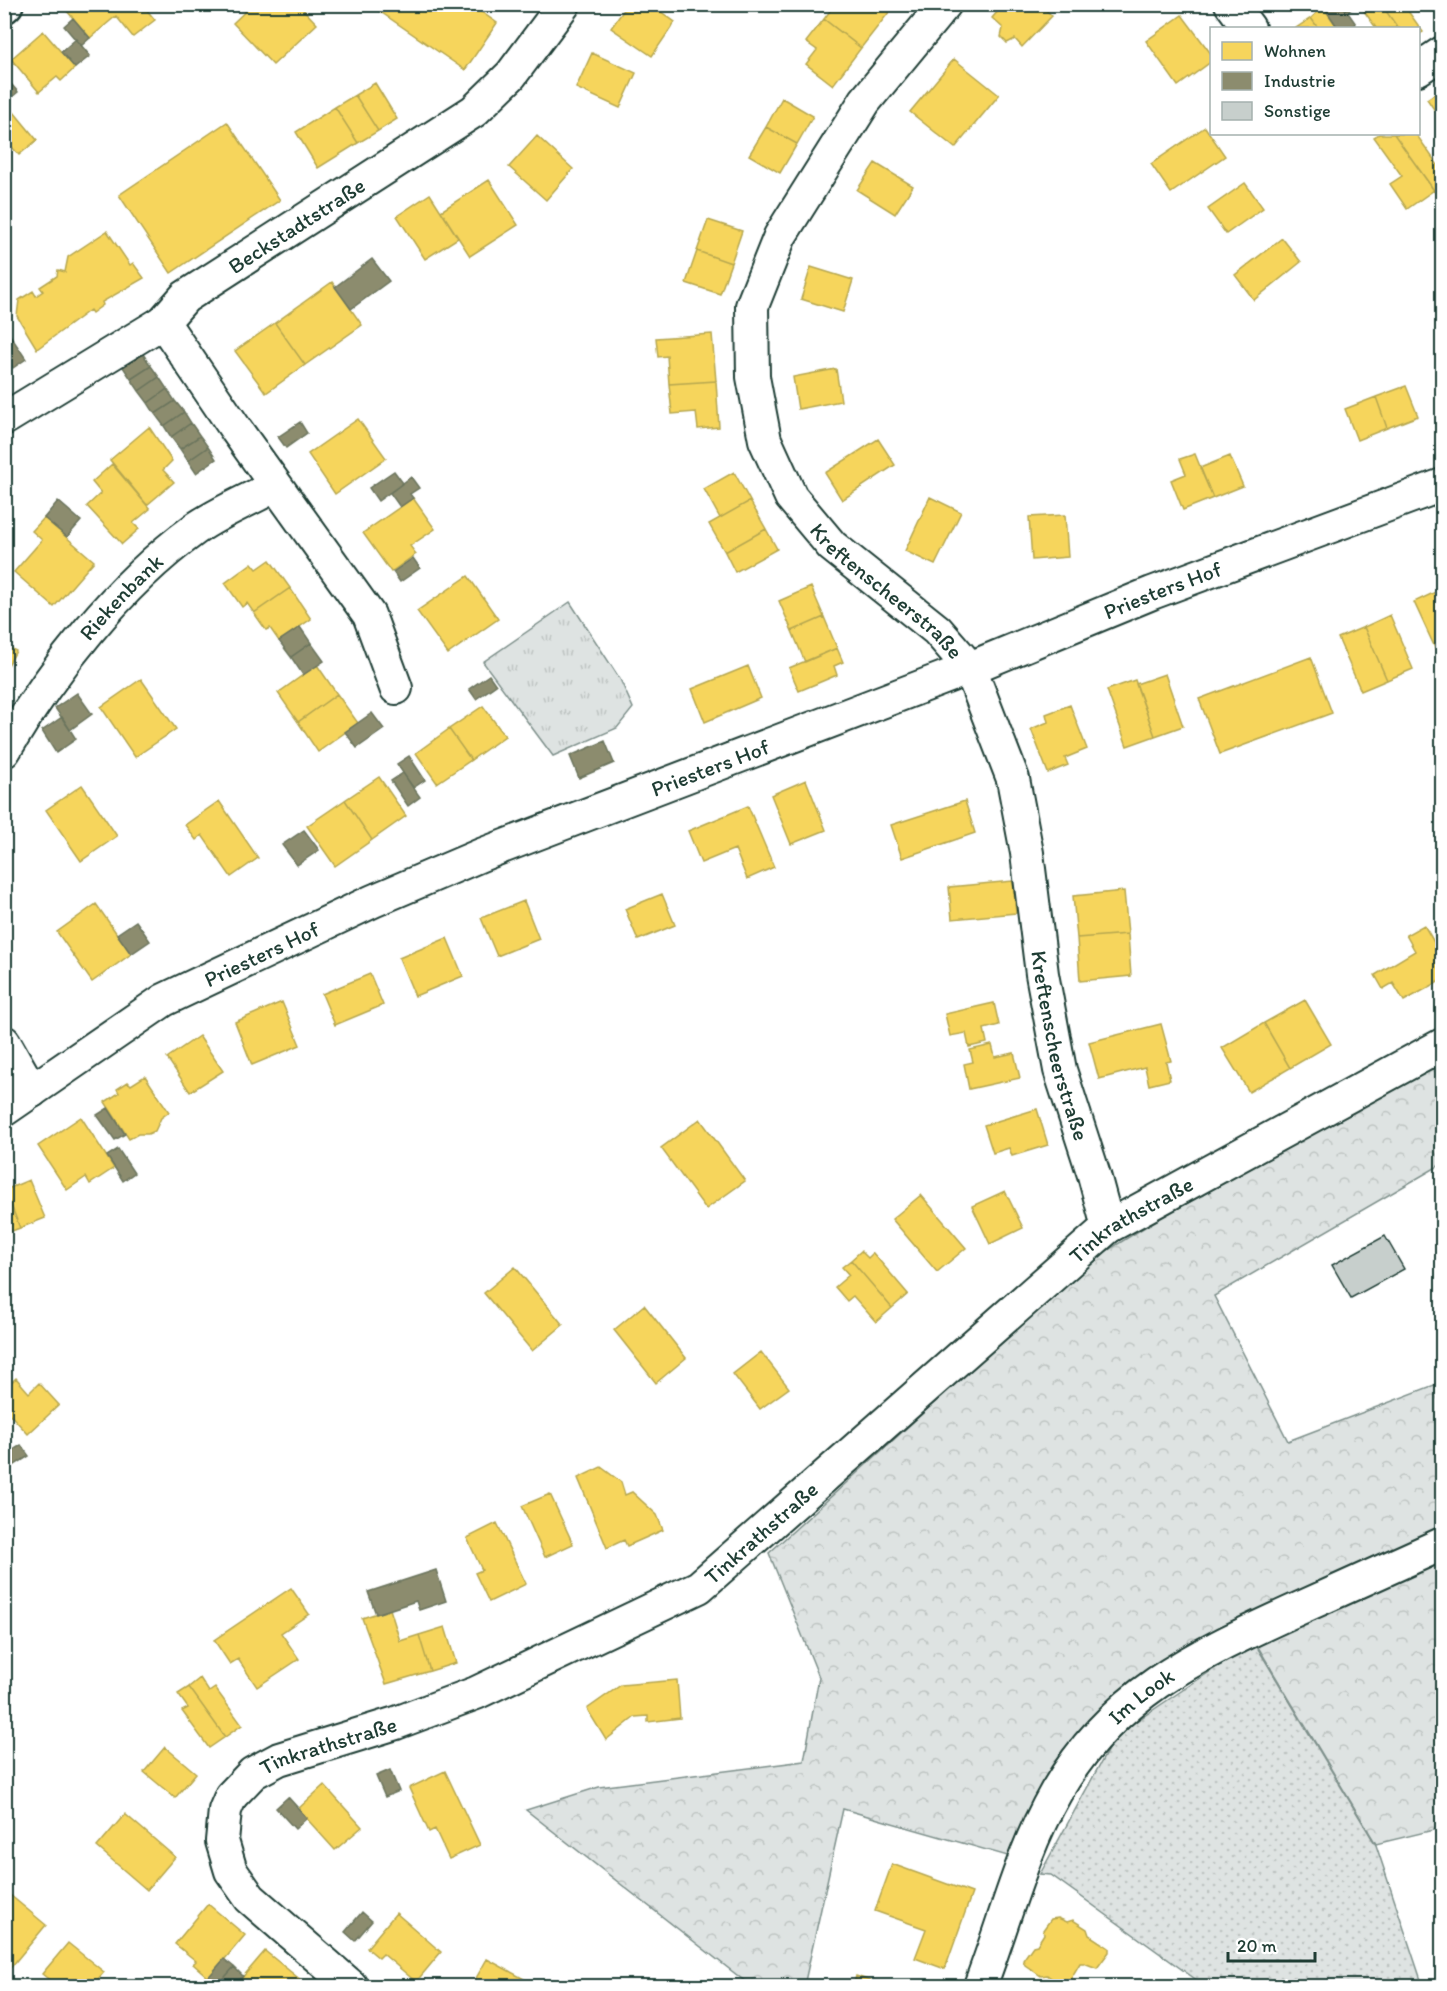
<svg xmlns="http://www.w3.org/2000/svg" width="1447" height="1991" font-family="Itim,sans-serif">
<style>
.grass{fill:url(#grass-dots);stroke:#7e908b;stroke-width:1.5}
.forest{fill:url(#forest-crowns);stroke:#7e908b;stroke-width:1.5}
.park{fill:url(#park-tufts);stroke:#7e908b;stroke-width:1.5}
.homes{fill:#f6d55c;stroke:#b6a750;stroke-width:1.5}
.industry{fill:#8c8c6e;stroke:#6b745d;stroke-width:1.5}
.building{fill:#c7cfcc;stroke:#1f3d34;stroke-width:1.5}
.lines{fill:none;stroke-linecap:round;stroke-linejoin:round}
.minor-casing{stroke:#1f3d34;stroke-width:36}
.tertiary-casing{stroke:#1f3d34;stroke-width:38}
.minor{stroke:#fff;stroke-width:32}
.tertiary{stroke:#fff;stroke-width:33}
.labels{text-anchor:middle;stroke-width:6;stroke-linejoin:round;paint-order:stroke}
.street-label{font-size:22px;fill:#1f3d34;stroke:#fff}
</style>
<defs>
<pattern id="grass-dots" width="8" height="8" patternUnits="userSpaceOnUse" patternTransform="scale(1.5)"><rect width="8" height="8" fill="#dee3e2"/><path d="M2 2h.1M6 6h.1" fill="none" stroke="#bec4c2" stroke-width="1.8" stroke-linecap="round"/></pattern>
<pattern id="forest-crowns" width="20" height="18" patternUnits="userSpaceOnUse" patternTransform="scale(1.5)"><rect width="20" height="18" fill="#dee3e2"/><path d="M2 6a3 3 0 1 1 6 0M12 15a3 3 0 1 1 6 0" fill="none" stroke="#bec4c2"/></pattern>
<pattern id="park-tufts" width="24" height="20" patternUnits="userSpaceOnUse" patternTransform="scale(1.5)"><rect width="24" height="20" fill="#dee3e2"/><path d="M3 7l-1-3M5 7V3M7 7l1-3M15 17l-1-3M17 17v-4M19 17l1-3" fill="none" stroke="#bec4c2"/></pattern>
</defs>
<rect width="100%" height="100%" fill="#fff"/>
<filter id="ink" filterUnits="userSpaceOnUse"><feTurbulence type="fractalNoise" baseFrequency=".0167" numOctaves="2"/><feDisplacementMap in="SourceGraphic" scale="12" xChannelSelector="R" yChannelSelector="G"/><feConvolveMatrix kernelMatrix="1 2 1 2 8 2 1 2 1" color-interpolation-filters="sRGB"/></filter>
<g filter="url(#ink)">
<path class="grass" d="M 1254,1642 L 1376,1845 L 1423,1986 L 1205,1986 L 1051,1875 L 1040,1874 L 1116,1735 Z"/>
<path class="forest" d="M 1442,1062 L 1442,1164 L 1214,1296 L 1288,1441 L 1442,1382 L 1442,1532 L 1127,1693 L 1018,1859 L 843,1809 L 804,1986 L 751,1986 L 526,1810 L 599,1787 L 804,1761 L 819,1677 L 769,1553 L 1089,1262 L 1148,1225 Z
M 1442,1551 L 1442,1828 L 1376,1844 L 1255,1642 Z"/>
<path class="park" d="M 570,602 L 620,679 L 633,708 L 617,728 L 553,756 L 483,662 Z"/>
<path class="homes" d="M 75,4 L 142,4 L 155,20 L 133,37 L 116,16 L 90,38 L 67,11 Z
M 253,4 L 298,4 L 317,24 L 273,65 L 233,23 Z
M 369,4 L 470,4 L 497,23 L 465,70 Z
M 628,4 L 650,4 L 675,22 L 652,56 L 611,28 Z
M 835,4 L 881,4 L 890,11 L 861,48 L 824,19 Z
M 1004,4 L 1040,4 L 1052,16 L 1022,47 L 1015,39 L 1007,43 L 1001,37 L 1003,28 L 992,18 Z
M 1359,4 L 1381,4 L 1398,28 L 1376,28 Z
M 1381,4 L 1403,4 L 1423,32 L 1418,35 L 1418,28 L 1398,28 Z
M 1323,7 L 1338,28 L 1318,28 L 1311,18 Z
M 1182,15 L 1212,55 L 1212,61 L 1178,86 L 1146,41 Z
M 1311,18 L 1318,28 L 1296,28 Z
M 824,19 L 861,48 L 833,85 L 806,64 L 817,50 L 806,42 Z
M 43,31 L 75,68 L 61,81 L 57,77 L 39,92 L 11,59 Z
M 592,53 L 636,73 L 620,108 L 576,88 Z
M 954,59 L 999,95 L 955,148 L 910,112 Z
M 375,83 L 397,119 L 378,131 L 355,95 Z
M 1442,89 L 1442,121 L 1427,99 Z
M 355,95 L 378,131 L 358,143 L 335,107 Z
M 782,98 L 813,116 L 797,144 L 766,127 Z
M 4,100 L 37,140 L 19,155 L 4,138 Z
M 335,107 L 358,143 L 318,168 L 296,132 Z
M 227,122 L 280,200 L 171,273 L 119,195 Z
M 766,127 L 797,144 L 780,173 L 749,155 Z
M 1205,127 L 1225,156 L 1171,193 L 1151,164 Z
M 1379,134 L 1394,134 L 1434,190 L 1407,209 L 1390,184 L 1402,176 L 1374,137 Z
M 1394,134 L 1416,134 L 1442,171 L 1442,197 L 1440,199 Z
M 537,136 L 573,169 L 546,200 L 509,167 Z
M 875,163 L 913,186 L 895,214 L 857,190 Z
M 489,180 L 518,225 L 470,256 L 441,211 Z
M 1245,183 L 1263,208 L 1226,234 L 1208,209 Z
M 430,194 L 458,238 L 425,259 L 397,216 Z
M 708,220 L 742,231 L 731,263 L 697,251 Z
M 107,231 L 130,265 L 133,263 L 144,278 L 102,302 L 103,305 L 92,313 L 90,310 L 37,349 L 17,316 L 19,300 L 33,291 L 36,296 L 43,291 L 40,287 L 57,276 L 58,270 L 65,272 L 68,257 Z
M 1282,238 L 1301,262 L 1254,300 L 1235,275 Z
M 697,251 L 731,263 L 720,294 L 686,283 Z
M 811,267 L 853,280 L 843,312 L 801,299 Z
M 332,282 L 362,325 L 305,365 L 275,323 Z
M 275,323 L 305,365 L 266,393 L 235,351 Z
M 712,334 L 716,381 L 669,384 L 667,356 L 658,357 L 656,338 Z
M 836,369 L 841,401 L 798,409 L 793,377 Z
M 716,381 L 719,427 L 698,429 L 696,412 L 672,414 L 669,384 Z
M 1406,386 L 1418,416 L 1387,428 L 1376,397 Z
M 1376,397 L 1387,428 L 1357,440 L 1345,409 Z
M 358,419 L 386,458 L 335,494 L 308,454 Z
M 149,427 L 172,461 L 163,470 L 174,482 L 147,505 L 110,460 Z
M 878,439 L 895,465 L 842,500 L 825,473 Z
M 1195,454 L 1213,498 L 1183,510 L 1171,480 L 1186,474 L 1180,459 Z
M 1230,456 L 1243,486 L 1213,498 L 1200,468 Z
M 112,464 L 150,509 L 133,523 L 139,529 L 122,544 L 87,506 L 101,493 L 92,482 Z
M 734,472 L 750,501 L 720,518 L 704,489 Z
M 930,497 L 961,512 L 935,565 L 905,551 Z
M 413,498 L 435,529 L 410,546 L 416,554 L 391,572 L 363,533 Z
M 750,501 L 766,529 L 725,552 L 709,524 Z
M 1065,515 L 1068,557 L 1032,560 L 1029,517 Z
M 44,518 L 94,561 L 54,607 L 14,572 L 42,540 L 32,531 Z
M 766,529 L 777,549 L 735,572 L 725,552 Z
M 270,560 L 290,588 L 254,613 L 247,603 L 242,607 L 225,583 L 252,563 L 257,569 Z
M 468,576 L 498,619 L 448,654 L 417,611 Z
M 811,587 L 824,617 L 792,631 L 779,601 Z
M 290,588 L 311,619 L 279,641 L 270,628 L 266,630 L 254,613 Z
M 1442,589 L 1442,663 L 1414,602 Z
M 1390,615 L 1413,669 L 1387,680 L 1364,627 Z
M 824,617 L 837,648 L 805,662 L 792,631 Z
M 1364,627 L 1387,680 L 1361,691 L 1338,638 Z
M 4,645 L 16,651 L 4,672 Z
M 837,648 L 843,662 L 834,666 L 837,675 L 799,691 L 789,668 Z
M 1311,657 L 1332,713 L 1220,754 L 1199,699 Z
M 317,665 L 337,694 L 298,722 L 278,693 Z
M 748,666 L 761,698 L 705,722 L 692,689 Z
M 1165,674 L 1183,726 L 1155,736 L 1136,684 Z
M 141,679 L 176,729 L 135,757 L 101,707 Z
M 1135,680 L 1155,736 L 1127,746 L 1107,690 Z
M 337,694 L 358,723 L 318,752 L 298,722 Z
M 1070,705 L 1087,749 L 1065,758 L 1068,765 L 1048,773 L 1031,729 L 1048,722 L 1046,714 Z
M 483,706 L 505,736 L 471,760 L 449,729 Z
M 449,729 L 471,760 L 437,783 L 416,753 Z
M 379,777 L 406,816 L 372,840 L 345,800 Z
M 806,780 L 826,830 L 791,844 L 771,795 Z
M 82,785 L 117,836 L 81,861 L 46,810 Z
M 345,800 L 372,840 L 335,866 L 307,826 Z
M 219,801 L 258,858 L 231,877 L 202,835 L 196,840 L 185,825 Z
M 965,801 L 975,833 L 902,858 L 891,825 Z
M 748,806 L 774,867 L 747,879 L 735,849 L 701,863 L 688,831 Z
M 1013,881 L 1016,913 L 952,919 L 949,887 Z
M 1124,891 L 1128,934 L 1077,938 L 1073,896 Z
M 662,894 L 675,925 L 638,940 L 625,909 Z
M 524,901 L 539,939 L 497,956 L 481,918 Z
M 96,904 L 131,954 L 92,982 L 57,932 Z
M 1424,925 L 1442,956 L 1442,980 L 1404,1001 L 1393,983 L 1383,989 L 1375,975 L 1415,951 L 1406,935 Z
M 1128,934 L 1131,976 L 1080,981 L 1077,938 Z
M 447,938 L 463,976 L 415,996 L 399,958 Z
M 370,974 L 383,1005 L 335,1025 L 322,994 Z
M 1305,1000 L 1331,1044 L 1290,1068 L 1264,1023 Z
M 282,1002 L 300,1045 L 252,1065 L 235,1022 Z
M 994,1003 L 999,1025 L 984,1029 L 987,1043 L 969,1047 L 966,1033 L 950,1036 L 945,1014 Z
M 1264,1023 L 1290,1068 L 1249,1092 L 1222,1048 Z
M 1161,1024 L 1171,1061 L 1166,1062 L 1170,1080 L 1149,1085 L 1145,1067 L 1099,1079 L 1089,1042 Z
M 199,1036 L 223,1071 L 190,1092 L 167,1058 Z
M 992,1045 L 995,1057 L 1014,1053 L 1020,1078 L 969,1089 L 964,1064 L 973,1062 L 970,1050 Z
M 145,1076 L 169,1112 L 161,1118 L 155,1131 L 148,1134 L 138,1134 L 129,1139 L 105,1102 L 119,1093 L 117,1089 L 128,1082 L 131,1085 Z
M 1037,1109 L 1048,1145 L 1012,1156 L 1009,1148 L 993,1153 L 984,1125 Z
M 81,1117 L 114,1168 L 90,1184 L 86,1177 L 67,1190 L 38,1146 Z
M 700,1119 L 745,1181 L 706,1209 L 661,1148 Z
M 29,1180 L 45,1218 L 20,1228 L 5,1190 Z
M 5,1190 L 20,1228 L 4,1234 L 4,1191 Z
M 1005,1191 L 1023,1228 L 990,1244 L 972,1206 Z
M 921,1195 L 966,1248 L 937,1272 L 892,1219 Z
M 861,1251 L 868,1258 L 873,1253 L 908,1294 L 892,1308 L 851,1260 Z
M 851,1260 L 892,1308 L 876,1322 L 853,1296 L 847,1301 L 835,1287 L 849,1275 L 842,1267 Z
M 515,1267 L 563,1325 L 532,1351 L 484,1293 Z
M 644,1305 L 686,1358 L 656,1383 L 614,1330 Z
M 761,1352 L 789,1388 L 760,1409 L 733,1374 Z
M 16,1378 L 29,1393 L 39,1383 L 59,1405 L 28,1434 L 4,1408 L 4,1389 Z
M 601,1467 L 621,1482 L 625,1495 L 632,1492 L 657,1515 L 663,1530 L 627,1546 L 624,1540 L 607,1548 L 578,1478 Z
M 550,1494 L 573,1544 L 545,1557 L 522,1506 Z
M 497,1523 L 526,1584 L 489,1602 L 475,1573 L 482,1570 L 467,1538 Z
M 291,1588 L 309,1614 L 281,1633 L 299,1659 L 257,1687 L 238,1659 L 230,1664 L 214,1640 Z
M 390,1609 L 400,1641 L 419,1635 L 430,1671 L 386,1684 L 362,1618 Z
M 445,1627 L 456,1663 L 430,1671 L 419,1635 Z
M 200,1678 L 209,1692 L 215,1688 L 242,1725 L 225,1737 L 189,1687 Z
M 677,1680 L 680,1718 L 648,1722 L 648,1716 L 635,1717 L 606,1740 L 587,1709 L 621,1685 Z
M 189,1687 L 225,1737 L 209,1748 L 182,1711 L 188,1708 L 178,1694 Z
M 165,1747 L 196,1773 L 175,1798 L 144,1772 Z
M 445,1771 L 480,1845 L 449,1859 L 435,1829 L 429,1832 L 409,1788 Z
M 324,1785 L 362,1827 L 335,1850 L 298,1809 Z
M 125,1814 L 175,1857 L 147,1890 L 97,1847 Z
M 892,1864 L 972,1893 L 945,1969 L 915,1958 L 926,1929 L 875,1911 Z
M 4,1890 L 46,1925 L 7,1972 L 4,1970 Z
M 208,1904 L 245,1935 L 209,1978 L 193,1964 L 196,1961 L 175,1944 Z
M 396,1913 L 441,1952 L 416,1982 L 383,1954 L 379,1958 L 367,1948 Z
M 1058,1918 L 1067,1922 L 1073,1920 L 1087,1929 L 1089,1935 L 1109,1948 L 1109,1952 L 1097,1968 L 1084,1963 L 1080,1963 L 1068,1983 L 1061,1985 L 1047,1975 L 1041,1976 L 1025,1965 L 1023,1960 L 1033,1946 L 1037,1945 L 1044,1934 L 1043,1930 L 1051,1919 Z
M 68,1943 L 104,1972 L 92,1986 L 57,1986 L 42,1974 Z
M 265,1951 L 302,1981 L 297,1986 L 235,1986 Z
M 487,1959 L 537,1986 L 486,1986 L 475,1980 Z
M 856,1976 L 885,1986 L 853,1986 Z"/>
<path class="industry" d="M 1322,4 L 1342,4 L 1356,24 L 1351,28 L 1338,28 Z
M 1342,4 L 1359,4 L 1347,12 Z
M 73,18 L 90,38 L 81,46 L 64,26 Z
M 76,39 L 90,56 L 75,68 L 61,52 Z
M 4,76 L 18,92 L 6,102 L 4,100 Z
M 372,259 L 389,281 L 351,309 L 335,287 Z
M 8,332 L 26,359 L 13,368 L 4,352 L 4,334 Z
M 143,354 L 151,366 L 131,379 L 123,367 Z
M 151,366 L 159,377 L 139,391 L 131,379 Z
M 159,377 L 167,389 L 148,403 L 139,391 Z
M 167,389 L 175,401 L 155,414 L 148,403 Z
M 175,401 L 184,412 L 164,426 L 155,414 Z
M 184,412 L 191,423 L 171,437 L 164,426 Z
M 300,422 L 307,433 L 286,448 L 278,437 Z
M 191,423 L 200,436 L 180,449 L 171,437 Z
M 200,436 L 208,447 L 188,461 L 180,449 Z
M 208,447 L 216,459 L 196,473 L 188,461 Z
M 394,471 L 403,483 L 378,501 L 369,488 Z
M 411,477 L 419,488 L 410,494 L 413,498 L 400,507 L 390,493 Z
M 58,501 L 81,521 L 67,537 L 44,518 Z
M 413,558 L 420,568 L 400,582 L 393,572 Z
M 300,627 L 311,643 L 291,657 L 279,641 Z
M 311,643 L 324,661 L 303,675 L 291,657 Z
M 489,675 L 496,685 L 476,699 L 469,689 Z
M 77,693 L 92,714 L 70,730 L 55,708 Z
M 372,713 L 384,729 L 357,748 L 345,732 Z
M 62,717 L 76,739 L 56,753 L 42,731 Z
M 605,741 L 614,763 L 579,778 L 570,756 Z
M 409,756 L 425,780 L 413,788 L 397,764 Z
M 403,773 L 420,797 L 408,806 L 391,781 Z
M 304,830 L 319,850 L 297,865 L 282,845 Z
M 136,921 L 150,941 L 131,954 L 117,934 Z
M 108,1108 L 125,1134 L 115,1140 L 97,1115 Z
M 118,1149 L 134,1173 L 123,1181 L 107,1156 Z
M 21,1445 L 29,1456 L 4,1472 L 4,1456 Z
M 436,1570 L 446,1601 L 419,1610 L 416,1601 L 376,1614 L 368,1592 Z
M 390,1770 L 399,1791 L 385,1797 L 376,1776 Z
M 288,1797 L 307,1818 L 295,1829 L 276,1808 Z
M 362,1912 L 372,1921 L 355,1941 L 345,1932 Z
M 224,1959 L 234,1967 L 217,1986 L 213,1986 L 206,1980 Z
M 234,1967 L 243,1976 L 235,1986 L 217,1986 Z"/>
<path class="building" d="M 1385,1236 L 1404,1269 L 1351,1298 L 1332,1265 Z"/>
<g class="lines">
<defs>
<g id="minor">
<path id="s1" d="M 945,4 L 865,101 L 780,236 L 752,306 L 753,377 L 765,440 L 791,497 L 832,546 L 937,630 L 970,668 L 1013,779 L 1027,853 L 1042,974 L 1060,1070 L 1094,1175 L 1108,1227"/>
<path d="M 1231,4 L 1249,28"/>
<path d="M 1418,69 L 1442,53"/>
<path d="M 163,322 L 237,431 L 369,615 L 396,688"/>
<path id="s2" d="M 4,419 L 163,322 L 185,297 L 474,111 L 511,75 L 564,4"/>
<path id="s3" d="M 4,751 C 52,670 118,585 195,529 C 219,512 249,500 275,486"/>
<path d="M 4,1042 L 32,1091"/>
<path id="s4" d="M 4,1110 L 164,1000 L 373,901 L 481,855 L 970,668 L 1152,593 L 1442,485"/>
<path id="s5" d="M 351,1986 L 250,1898 L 231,1871 L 222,1841 L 225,1810 L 231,1796 L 253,1773 L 279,1759 L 396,1723 L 476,1693 L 699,1587 L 1108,1227 L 1442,1045"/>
<path id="s6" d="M 980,1986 C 1005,1921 1021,1853 1056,1792 C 1113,1694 1191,1658 1289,1613 C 1340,1590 1392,1567 1442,1544"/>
</g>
<path id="tertiary" d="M 4,6 L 6,4"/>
</defs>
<use href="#minor" class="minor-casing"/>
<use href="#tertiary" class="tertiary-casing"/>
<use href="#minor" class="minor"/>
<use href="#tertiary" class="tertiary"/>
</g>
</g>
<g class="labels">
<g class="street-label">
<text dy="8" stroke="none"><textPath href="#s2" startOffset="352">Beckstadtstraße</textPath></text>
<text dy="8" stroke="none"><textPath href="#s1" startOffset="693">Kreftenscheerstraße</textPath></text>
<text dy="8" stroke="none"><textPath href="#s4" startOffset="1274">Priesters Hof</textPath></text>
<text dy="8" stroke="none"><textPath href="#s3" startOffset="194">Riekenbank</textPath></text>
<text dy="8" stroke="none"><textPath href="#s4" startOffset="788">Priesters Hof</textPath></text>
<text dy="8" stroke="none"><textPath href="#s4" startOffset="302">Priesters Hof</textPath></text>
<text dy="8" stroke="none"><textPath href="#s1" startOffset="1197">Kreftenscheerstraße</textPath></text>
<text dy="8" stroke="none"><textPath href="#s5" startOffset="1329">Tinkrathstraße</textPath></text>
<text dy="8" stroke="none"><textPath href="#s5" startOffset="843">Tinkrathstraße</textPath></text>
<text dy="8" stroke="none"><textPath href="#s6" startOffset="338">Im Look</textPath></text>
<text dy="8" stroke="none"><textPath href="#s5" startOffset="357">Tinkrathstraße</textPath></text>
</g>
</g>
<rect width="1447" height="1991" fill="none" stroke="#fff" stroke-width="24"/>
<rect x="12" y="12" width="1423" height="1967" fill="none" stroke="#1f3d34" stroke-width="2" filter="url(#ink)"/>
<rect x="1210" y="27" width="210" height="108" fill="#ffffff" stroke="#a5b1ae" stroke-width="1.5"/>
<rect x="1222" y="42" width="30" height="18" fill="#f6d55c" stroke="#a5b1ae" stroke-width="1.5"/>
<text x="1264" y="57" font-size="18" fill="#1f3d34">Wohnen</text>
<rect x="1222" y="72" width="30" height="18" fill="#8c8c6e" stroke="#a5b1ae" stroke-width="1.5"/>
<text x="1264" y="87" font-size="18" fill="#1f3d34">Industrie</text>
<rect x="1222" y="102" width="30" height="18" fill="#c7cfcc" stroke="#a5b1ae" stroke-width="1.5"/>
<text x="1264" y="117" font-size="18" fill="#1f3d34">Sonstige</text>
<path d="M1228 1952v9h87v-9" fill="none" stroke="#1f3d34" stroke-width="3"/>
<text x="1237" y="1952" font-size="18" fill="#1f3d34" stroke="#ffffff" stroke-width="4.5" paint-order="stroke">20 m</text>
</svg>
